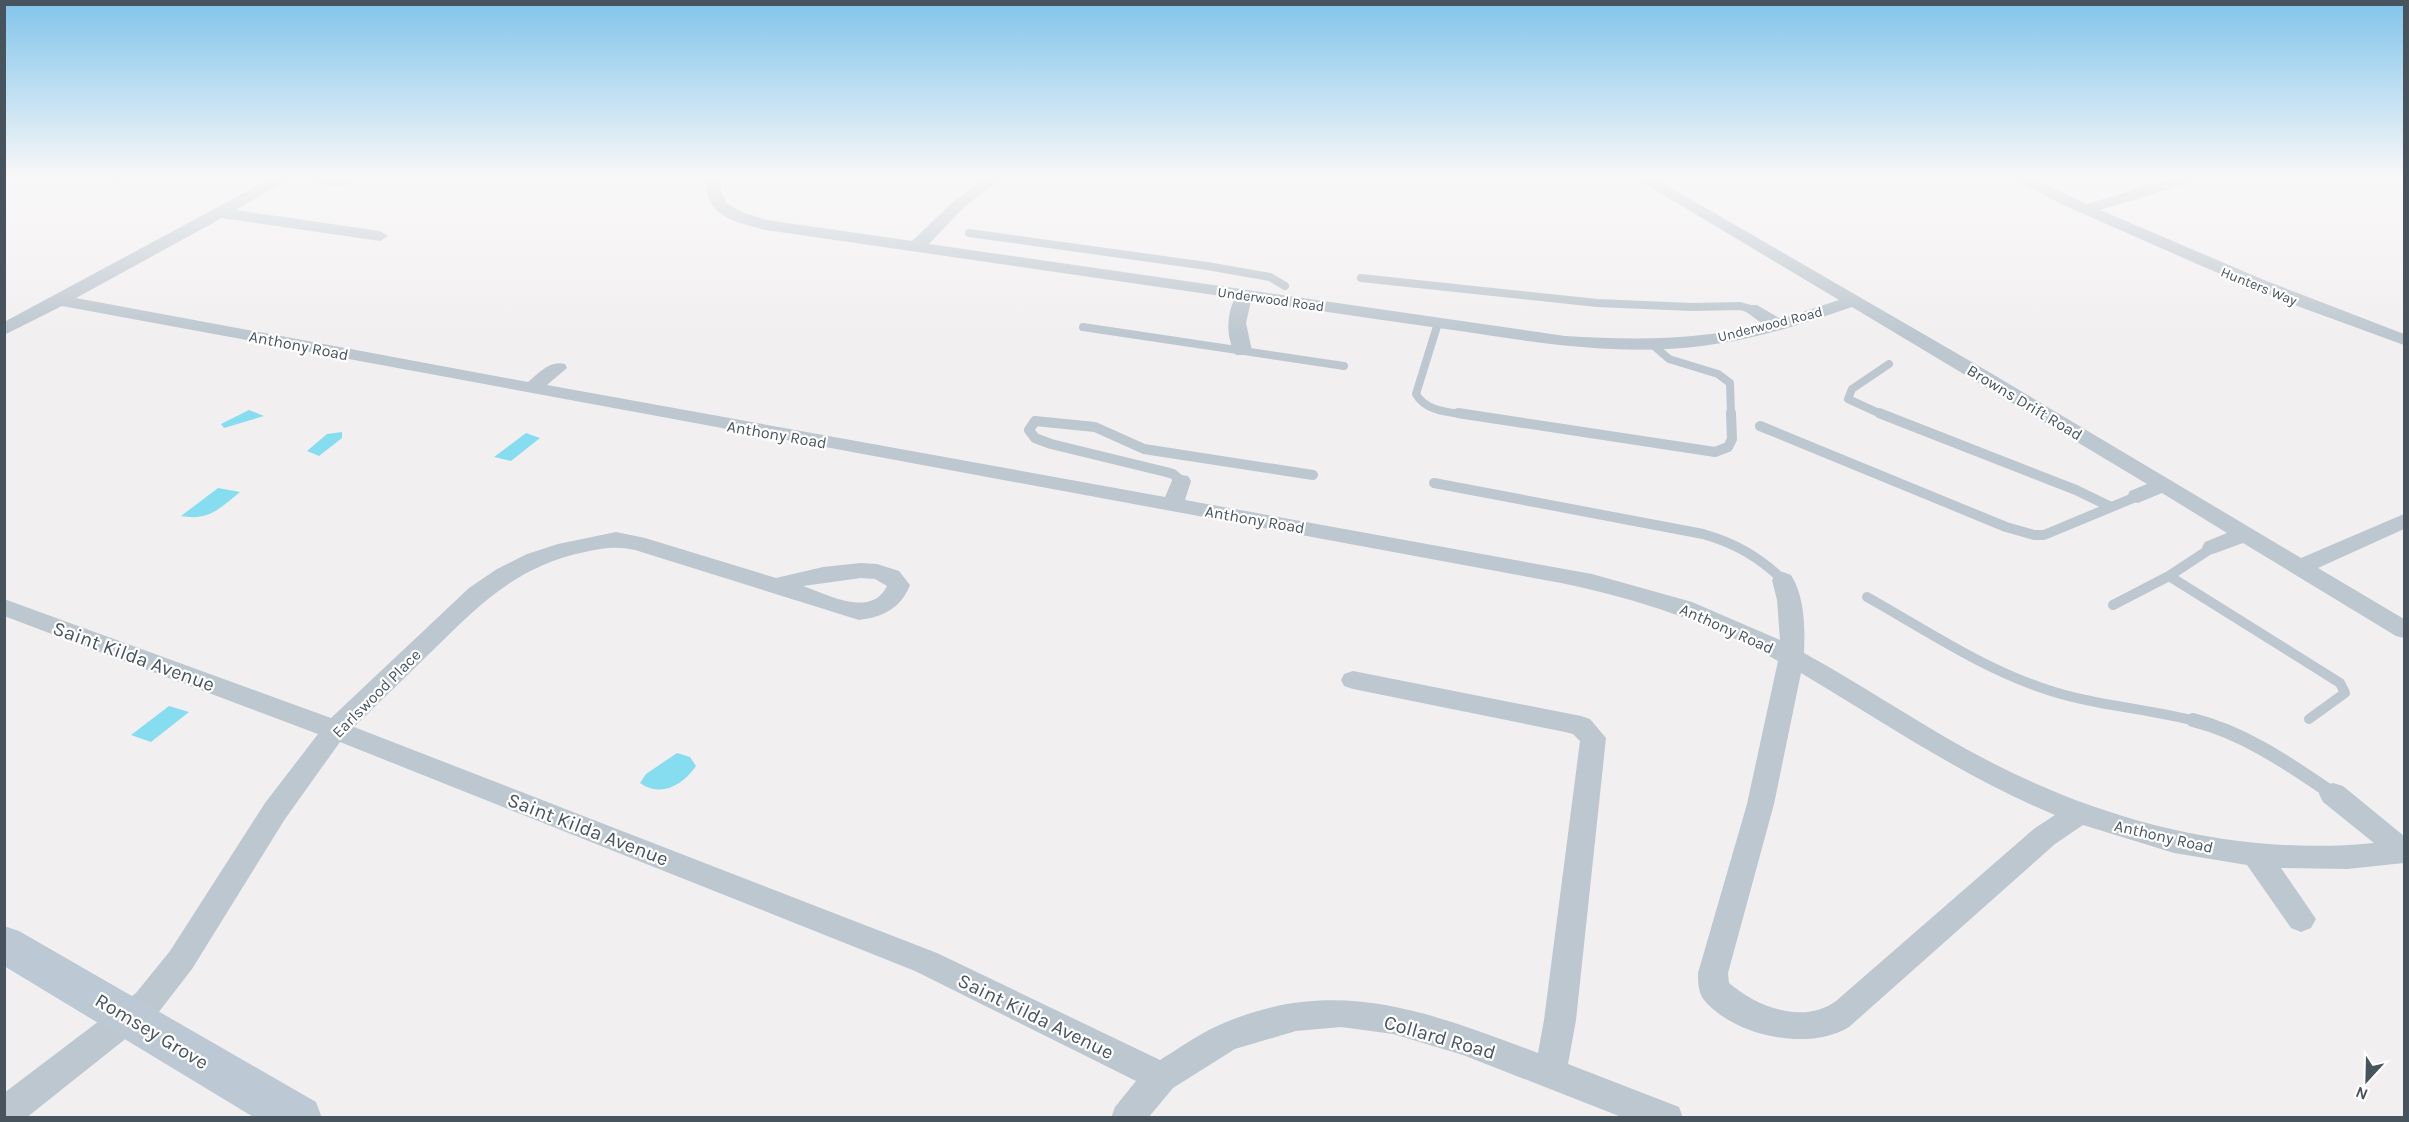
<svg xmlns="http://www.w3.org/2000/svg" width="2409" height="1122" font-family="Karla,sans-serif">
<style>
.water{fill:#87ddf0}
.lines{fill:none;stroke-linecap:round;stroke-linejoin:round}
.lane-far2{stroke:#bdc7cf;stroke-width:8}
.lane-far1{stroke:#bdc7cf;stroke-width:10}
.lane{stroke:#bdc7cf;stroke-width:14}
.street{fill:#bdc7cf;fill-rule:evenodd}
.secondary{fill:#bcc9d4;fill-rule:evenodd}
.labels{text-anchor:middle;stroke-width:4.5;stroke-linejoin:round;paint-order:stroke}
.far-street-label{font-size:14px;fill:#47545e;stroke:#fff}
.street-label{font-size:16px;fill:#47545e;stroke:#fff}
.near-street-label{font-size:20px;fill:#47545e;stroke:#fff}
</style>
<rect width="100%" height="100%" fill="#f2eff0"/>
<path class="water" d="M 249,410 L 264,416 L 224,428 L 221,424 Z
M 342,432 L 342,438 L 319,456 L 307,451 L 327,434 Z
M 526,433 L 540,438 L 511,461 L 494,457 Z
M 218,488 L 240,492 C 219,509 209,521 181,516 Z
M 169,706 L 189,712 L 151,742 L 131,735 Z
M 677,753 L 690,757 L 696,766 C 683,785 661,798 640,783 L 646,774 Z"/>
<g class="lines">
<path class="lane-far2" d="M 969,233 L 1207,266 L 1270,277 L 1285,286
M 1361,278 L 1597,303 L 1692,307 L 1740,306 L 1751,309
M 1438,323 L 1416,394 C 1426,412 1450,412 1468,415
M 1083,327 L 1344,366
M 1653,345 L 1669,359 L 1718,374 L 1730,383 L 1731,415
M 1883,415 L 1848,399 L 1852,389 L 1889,364"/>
<path class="lane-far1" d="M 1458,413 L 1715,452 L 1728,447 L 1732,439 L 1731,413
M 1879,413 L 2076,490 L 2111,507
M 1760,426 L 2006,527 L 2034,535 L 2044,535 L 2138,496
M 1181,481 L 1173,474 L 1166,472 L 1051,444 L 1035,438 L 1029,430 L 1035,421 L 1095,427 L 1144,449 L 1313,475
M 1434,483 L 1703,534 C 1735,543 1759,557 1783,580
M 2169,576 L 2340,683 L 2345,693 L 2309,719
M 1867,597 C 1924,629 1980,667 2042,688 C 2093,706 2147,708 2199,722
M 2113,605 L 2169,576 L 2213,547"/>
<path class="lane" d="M 2193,720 C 2245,733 2289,764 2333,794"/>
<path class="street" d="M 108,178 L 124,178 L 124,179 L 116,184 L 111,182 Z
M 272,178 L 291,178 L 236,210 L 380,231 L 388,236 L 380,241 L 222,218 L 76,298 L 528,382 C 539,373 550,360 565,364 L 567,368 L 547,385 L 1165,497 L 1174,476 L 1181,475 L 1188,476 L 1191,481 L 1185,500 L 1592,574 L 1692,602 L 1780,640 L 1777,600 L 1772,580 L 1775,575 L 1783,572 L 1791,575 C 1805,597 1805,628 1804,653 C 1859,683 1912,719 1968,750 C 2091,818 2232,857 2374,843 L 2323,802 L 2319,794 L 2323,786 L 2333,783 L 2343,786 L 2404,836 L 2404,863 L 2347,869 L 2281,868 L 2316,919 L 2311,928 L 2301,932 L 2291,928 L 2247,865 L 2174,853 L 2083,825 L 2055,844 L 1849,1027 C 1808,1052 1734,1036 1704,1000 C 1698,992 1698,982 1698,973 L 1747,804 L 1778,661 C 1710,622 1637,599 1561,583 L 62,306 L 4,335 L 4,322 ZM 1801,673 C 1885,723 1965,778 2055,815 L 2035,828 L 1836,1001 C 1803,1025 1757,1007 1729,983 L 1728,973 L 1774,804 Z
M 308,178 L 348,178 L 352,182 C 344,190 316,185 308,178 Z
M 706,178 L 722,178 L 721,190 L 726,203 L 742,212 L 767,220 L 912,241 L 954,201 L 986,178 L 1003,178 L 964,207 L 929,244 L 1565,336 C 1632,340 1698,341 1763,324 L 1742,309 L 1745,305 L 1757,305 L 1781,319 L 1839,300 L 1635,178 L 1654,178 L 1989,372 L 2301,558 L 2404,514 L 2404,529 L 2318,568 L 2404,619 L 2404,638 L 2396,636 L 2243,543 L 2213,554 L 2205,552 L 2202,547 L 2205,542 L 2227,533 L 2162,493 L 2138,503 L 2130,501 L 2127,496 L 2130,491 L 2147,484 L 1852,307 C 1803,324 1754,340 1702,346 C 1623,356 1545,344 1467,332 C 1395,322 1323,311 1251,301 L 1246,323 L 1252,351 L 1250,355 L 1236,355 C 1226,339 1226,315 1235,298 L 766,230 C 736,222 704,217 706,178 Z
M 2012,178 L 2032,178 L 2087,204 L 2173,178 L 2197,178 L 2195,181 L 2100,210 L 2264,280 L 2404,334 L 2404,345 L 2300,307 L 2204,267 L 2061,204 Z
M 616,532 L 645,538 L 776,578 L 823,567 L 861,563 L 877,564 L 899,571 L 910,585 C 901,608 883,617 859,620 L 635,550 C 615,546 604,548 585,552 C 516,566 478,606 430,653 C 405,678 379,702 354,727 L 937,953 L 1160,1060 C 1178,1049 1196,1036 1215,1027 C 1332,973 1426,1011 1538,1053 L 1544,1020 L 1580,741 L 1573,734 L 1565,732 L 1353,689 L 1344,686 L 1341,680 L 1344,674 L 1353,671 L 1581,716 L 1590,719 L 1606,738 L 1576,1020 L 1568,1064 L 1679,1107 L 1683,1118 L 1624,1118 L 1463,1055 L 1393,1034 L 1341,1027 L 1296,1031 L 1235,1049 L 1173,1088 L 1148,1118 L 1111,1118 L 1115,1107 L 1136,1081 L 915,971 L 340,742 L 285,819 L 192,969 L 158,1013 L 26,1118 L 4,1118 L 4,1093 L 136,993 L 170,951 L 265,803 L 318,734 L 4,616 L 4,599 L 331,718 L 469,588 L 497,569 L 527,554 L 558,544 ZM 861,578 L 875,579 L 887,586 C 871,619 827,594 803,586 Z"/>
<path class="secondary" d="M 4,926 L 19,931 L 316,1102 L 322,1118 L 255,1118 L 4,966 Z"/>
</g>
<linearGradient id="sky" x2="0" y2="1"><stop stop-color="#81c4eb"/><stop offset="0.53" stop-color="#f9f8f8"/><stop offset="1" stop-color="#f9f8f8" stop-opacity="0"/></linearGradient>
<rect width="2409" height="335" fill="url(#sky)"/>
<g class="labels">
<g class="far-street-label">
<text transform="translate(2259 286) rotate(22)" y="5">Hunters Way</text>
<text transform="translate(1271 299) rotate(8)" y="5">Underwood Road</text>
<text transform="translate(1770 324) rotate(-14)" y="5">Underwood Road</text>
</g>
<g class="street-label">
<text transform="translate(299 345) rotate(11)" y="6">Anthony Road</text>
<text transform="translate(2025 402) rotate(31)" y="6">Browns Drift Road</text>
<text transform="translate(777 434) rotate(10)" y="6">Anthony Road</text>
<text transform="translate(1255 519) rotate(10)" y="6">Anthony Road</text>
<text transform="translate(1727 628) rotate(24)" y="6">Anthony Road</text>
<text transform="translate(376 693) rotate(-45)" y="6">Earlswood Place</text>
<text transform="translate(2164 836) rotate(13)" y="6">Anthony Road</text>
</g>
<g class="near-street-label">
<text transform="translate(134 656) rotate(20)" y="7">Saint Kilda Avenue</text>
<text transform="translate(588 829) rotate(21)" y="7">Saint Kilda Avenue</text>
<text transform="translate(1036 1016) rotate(26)" y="7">Saint Kilda Avenue</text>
<text transform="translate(152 1031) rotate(31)" y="7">Romsey Grove</text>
<text transform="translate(1440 1037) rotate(16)" y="7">Collard Road</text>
</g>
</g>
<rect width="2409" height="1122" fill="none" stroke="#47545e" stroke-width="12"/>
<g transform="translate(2367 1080) rotate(202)" stroke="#ffffff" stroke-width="4.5" paint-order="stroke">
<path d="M0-4.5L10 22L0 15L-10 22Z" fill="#47545e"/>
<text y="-9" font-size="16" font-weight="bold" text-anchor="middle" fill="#47545e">N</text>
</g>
</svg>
